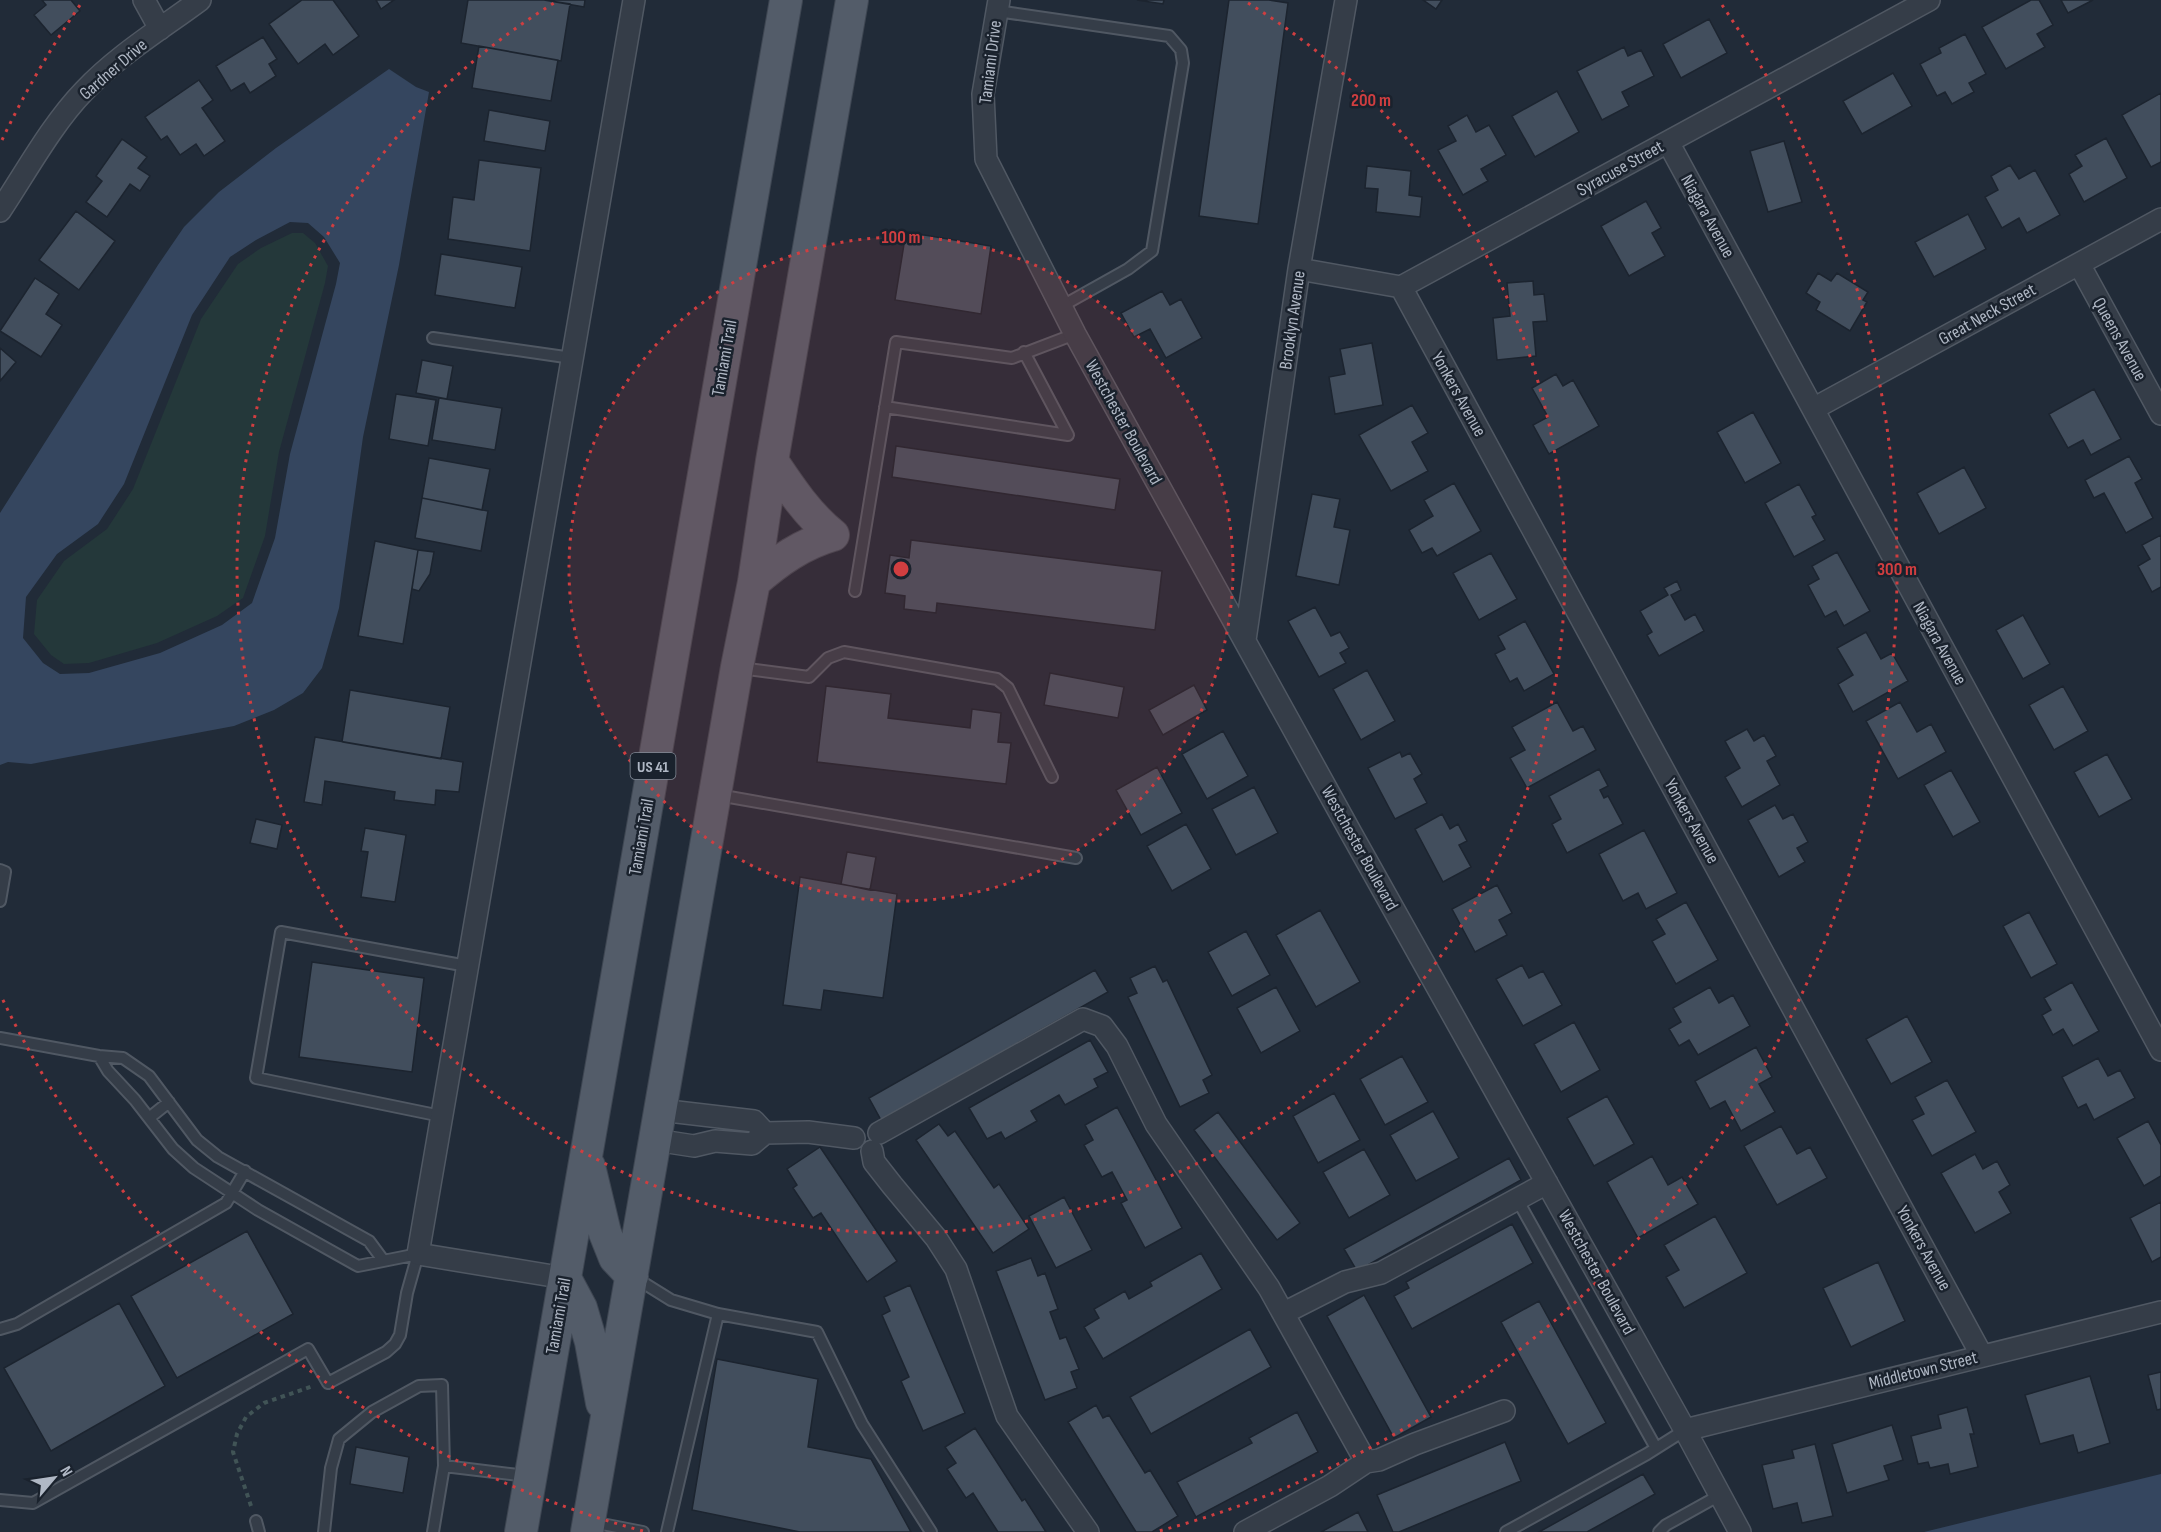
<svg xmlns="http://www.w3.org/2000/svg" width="2161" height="1532" font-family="'Sofia Sans Condensed',sans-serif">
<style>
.green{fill:#24383a}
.water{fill:#35465f;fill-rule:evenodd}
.building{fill:#424e5d;stroke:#1c242f;stroke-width:1.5}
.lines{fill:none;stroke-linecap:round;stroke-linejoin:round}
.service-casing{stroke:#505863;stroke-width:14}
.minor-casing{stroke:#505863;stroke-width:24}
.primary-casing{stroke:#3e4652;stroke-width:34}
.path{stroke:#415456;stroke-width:4;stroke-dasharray:4.5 4.5;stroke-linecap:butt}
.service{stroke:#353d48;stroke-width:10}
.minor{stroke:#353d48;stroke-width:21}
.primary{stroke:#535c69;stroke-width:32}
.ring{fill:none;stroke:#d03e40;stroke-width:3;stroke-dasharray:3 6}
.labels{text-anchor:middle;stroke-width:5;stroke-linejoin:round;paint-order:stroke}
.shield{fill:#1a222d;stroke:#838b97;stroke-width:1.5}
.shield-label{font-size:16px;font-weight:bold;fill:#b0b8c5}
.street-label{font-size:18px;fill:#b0b8c5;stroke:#1a222d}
.centre{fill:#d03e40;stroke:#1a222d;stroke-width:3}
.ring-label{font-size:18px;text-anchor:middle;font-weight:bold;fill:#d03e40;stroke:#1a222d;stroke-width:5;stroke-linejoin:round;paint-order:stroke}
</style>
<rect width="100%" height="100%" fill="#212b38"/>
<path class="green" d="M 292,233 L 303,233 L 315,243 L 328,266 L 325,283 L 279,452 L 265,536 L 243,598 L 217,616 L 157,643 L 89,663 L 64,664 L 51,655 L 34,634 L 37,600 L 64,561 L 107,529 L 133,489 L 201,319 L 238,264 L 261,248 Z"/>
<path class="water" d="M 389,69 L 416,87 L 429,92 L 399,265 L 363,437 L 339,608 L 322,668 L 303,693 L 274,710 L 234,726 L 31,764 L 8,762 L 0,765 L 0,513 L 158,265 L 184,227 L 219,192 L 276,148 ZM 290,222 L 308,223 L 324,237 L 340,263 L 336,284 L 290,454 L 275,538 L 252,603 L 222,625 L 160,653 L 89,673 L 60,674 L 43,663 L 23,638 L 26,597 L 57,554 L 98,524 L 124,484 L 192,315 L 230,257 L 256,240 Z
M 2161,1474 L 2161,1532 L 1924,1532 Z"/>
<path class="building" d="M 42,0 L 71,0 L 80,11 L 51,35 L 34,15 L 46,5 Z
M 302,0 L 333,0 L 359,36 L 333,55 L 325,44 L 298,64 L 269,24 Z
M 376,0 L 394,0 L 381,9 Z
M 468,0 L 544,0 L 570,4 L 561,61 L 461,43 Z
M 544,0 L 585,0 L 584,7 Z
M 1137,0 L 1164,0 L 1163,4 Z
M 1229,0 L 1269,0 L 1288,3 L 1258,224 L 1199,216 Z
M 1423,0 L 1442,0 L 1436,9 Z
M 2031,0 L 2039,0 L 2053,25 L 2037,34 L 2045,47 L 2006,69 L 1982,27 Z
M 2061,0 L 2093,0 L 2068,13 Z
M 1709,19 L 1727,53 L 1681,78 L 1663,44 Z
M 1965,34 L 1986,74 L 1969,83 L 1974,92 L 1952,104 L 1945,92 L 1937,96 L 1920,64 L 1941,53 L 1939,48 Z
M 263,37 L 277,59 L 269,64 L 276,76 L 250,93 L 244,83 L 231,91 L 216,66 Z
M 479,46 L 558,60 L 551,101 L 472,88 Z
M 1624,47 L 1628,56 L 1641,50 L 1654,76 L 1622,92 L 1629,106 L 1602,120 L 1577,71 Z
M 1893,73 L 1912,106 L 1862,134 L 1843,101 Z
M 199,80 L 213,100 L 202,108 L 225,141 L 204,156 L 196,144 L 180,155 L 167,136 L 161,140 L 145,117 Z
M 1557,91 L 1579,132 L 1535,157 L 1512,116 Z
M 2161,93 L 2161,162 L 2151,167 L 2122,115 Z
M 489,110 L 550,121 L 545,151 L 484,141 Z
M 1467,115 L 1476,132 L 1489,125 L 1506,155 L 1481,169 L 1488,181 L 1463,195 L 1438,150 L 1456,141 L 1448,126 Z
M 2106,138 L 2127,178 L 2084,202 L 2069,174 L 2082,166 L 2075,155 Z
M 122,139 L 147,157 L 138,168 L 150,176 L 140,191 L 130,184 L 107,217 L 86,202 L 102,181 L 96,176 Z
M 1784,141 L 1802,202 L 1768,212 L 1750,151 Z
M 479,160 L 541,168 L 530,251 L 448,239 L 453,197 L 474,200 Z
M 2010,165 L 2019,179 L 2035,170 L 2060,215 L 2027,233 L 2019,218 L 2002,228 L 1985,197 L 1998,190 L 1991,176 Z
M 1367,166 L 1411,171 L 1409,195 L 1422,197 L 1420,217 L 1376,212 L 1378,189 L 1365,188 Z
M 1646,201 L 1661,228 L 1652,233 L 1665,256 L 1629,276 L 1601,226 Z
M 76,211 L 115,241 L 79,290 L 39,260 Z
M 1968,214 L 1986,249 L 1934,277 L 1915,242 Z
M 906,232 L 991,246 L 981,314 L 895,300 Z
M 441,254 L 522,267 L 515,308 L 435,295 Z
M 1818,273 L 1831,281 L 1837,273 L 1868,292 L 1863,300 L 1867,302 L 1850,331 L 1816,310 L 1820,302 L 1806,293 Z
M 35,278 L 59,294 L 46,314 L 62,325 L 41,357 L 0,331 Z
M 1533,281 L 1534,295 L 1544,294 L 1547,321 L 1533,322 L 1536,356 L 1497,360 L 1493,318 L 1510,316 L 1507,283 Z
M 1162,291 L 1170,305 L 1181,299 L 1202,338 L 1166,358 L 1150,329 L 1134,337 L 1121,313 Z
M 1372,343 L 1383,405 L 1335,414 L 1329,377 L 1345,374 L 1340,349 Z
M 0,348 L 16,362 L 0,381 Z
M 422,360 L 453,366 L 447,399 L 416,393 Z
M 1556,374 L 1563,386 L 1573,380 L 1599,426 L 1549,454 L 1533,425 L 1548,417 L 1532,388 Z
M 2094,389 L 2121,439 L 2091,455 L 2083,440 L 2068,448 L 2049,414 Z
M 396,394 L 436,400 L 428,446 L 389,439 Z
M 439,398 L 502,408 L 495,450 L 432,440 Z
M 1412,405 L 1428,433 L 1412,442 L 1428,471 L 1391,491 L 1359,435 Z
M 1753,412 L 1781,463 L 1745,483 L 1717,432 Z
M 896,446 L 1120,479 L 1115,510 L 892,477 Z
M 2129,456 L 2142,479 L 2135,483 L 2153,518 L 2126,533 L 2104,493 L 2094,498 L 2085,480 Z
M 429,458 L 490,469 L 482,510 L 422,498 Z
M 1964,467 L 1986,508 L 1939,534 L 1917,493 Z
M 1454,483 L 1481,531 L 1437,556 L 1432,548 L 1422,553 L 1409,530 L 1433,516 L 1424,500 Z
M 1799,484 L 1816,515 L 1812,517 L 1825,540 L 1794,557 L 1765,503 Z
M 1312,494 L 1340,499 L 1334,527 L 1350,530 L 1339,585 L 1296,576 Z
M 422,498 L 488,511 L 481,551 L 415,538 Z
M 2161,535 L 2161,587 L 2152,592 L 2138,566 L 2150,559 L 2142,545 Z
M 911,540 L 1162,571 L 1155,630 L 937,603 L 936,613 L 904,609 L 905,596 L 885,593 L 890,555 L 909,558 Z
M 375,541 L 418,550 L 403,644 L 358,636 Z
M 418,550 L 434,552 L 430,574 L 419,591 L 412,589 Z
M 1837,552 L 1870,611 L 1844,626 L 1836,611 L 1825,617 L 1808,585 L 1819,579 L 1812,566 Z
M 1491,553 L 1517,599 L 1479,620 L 1453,573 Z
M 1677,581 L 1681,590 L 1671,595 L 1685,620 L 1695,614 L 1704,631 L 1659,656 L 1647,635 L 1652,632 L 1640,611 L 1668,595 L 1664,588 Z
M 1315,607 L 1331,636 L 1340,632 L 1349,648 L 1340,653 L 1346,663 L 1319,677 L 1288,621 Z
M 2023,615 L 2050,664 L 2023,679 L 1996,630 Z
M 1525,621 L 1554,674 L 1524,691 L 1517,678 L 1510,682 L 1495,654 L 1505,649 L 1498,636 Z
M 1866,632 L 1881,659 L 1892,653 L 1908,681 L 1853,712 L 1838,684 L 1853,675 L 1837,648 Z
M 1367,670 L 1395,721 L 1361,740 L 1333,689 Z
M 1050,673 L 1124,687 L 1118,718 L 1044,705 Z
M 1194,685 L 1207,710 L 1163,735 L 1149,710 Z
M 826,686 L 891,694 L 888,718 L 970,728 L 972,709 L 1001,713 L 998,742 L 1011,743 L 1006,784 L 817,762 Z
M 2063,686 L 2088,731 L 2054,750 L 2029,705 Z
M 350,690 L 450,707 L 441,759 L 342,742 Z
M 1557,702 L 1573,731 L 1583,726 L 1596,750 L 1527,788 L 1510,758 L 1525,750 L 1512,727 Z
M 1900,702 L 1917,732 L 1931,724 L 1946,752 L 1898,779 L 1866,721 Z
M 1747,729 L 1754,741 L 1764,735 L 1776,756 L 1767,761 L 1780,785 L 1742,807 L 1725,777 L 1740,768 L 1725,741 Z
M 1223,731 L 1248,776 L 1207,799 L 1182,754 Z
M 315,737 L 463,762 L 459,792 L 436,790 L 435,805 L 394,800 L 395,792 L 325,781 L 322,805 L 304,802 Z
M 1400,752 L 1402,757 L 1410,753 L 1422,774 L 1414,779 L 1427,803 L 1395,819 L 1368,768 Z
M 2107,754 L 2132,799 L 2099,817 L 2074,772 Z
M 1157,767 L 1182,813 L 1141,835 L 1116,790 Z
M 1599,769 L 1608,786 L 1600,790 L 1604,798 L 1608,796 L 1623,824 L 1567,853 L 1552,824 L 1561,819 L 1549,796 Z
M 1951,770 L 1980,822 L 1953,837 L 1924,785 Z
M 1254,787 L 1278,833 L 1236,855 L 1212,809 Z
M 1775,805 L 1783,819 L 1793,814 L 1808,842 L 1797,848 L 1805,862 L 1779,877 L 1748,820 Z
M 1442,814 L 1450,829 L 1458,824 L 1467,841 L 1459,845 L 1471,867 L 1443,882 L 1415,829 Z
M 256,819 L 282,825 L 277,849 L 250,843 Z
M 1186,824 L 1211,869 L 1172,891 L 1147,846 Z
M 365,828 L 406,835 L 395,902 L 361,897 L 368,852 L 361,851 Z
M 1644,830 L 1677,893 L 1646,909 L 1638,893 L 1623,901 L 1599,854 Z
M 847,852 L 876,857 L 870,890 L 841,884 Z
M 800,877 L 897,894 L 883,998 L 824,990 L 821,1010 L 783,1005 Z
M 1497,885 L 1512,913 L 1499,920 L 1507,935 L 1475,952 L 1452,909 Z
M 1686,902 L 1718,960 L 1676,984 L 1652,941 L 1665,934 L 1656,919 Z
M 1320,910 L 1360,982 L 1316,1007 L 1276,935 Z
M 2029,912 L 2057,964 L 2031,978 L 2003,926 Z
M 1246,931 L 1270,975 L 1232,996 L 1208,952 Z
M 312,962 L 424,978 L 412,1072 L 299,1057 Z
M 1522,965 L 1529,978 L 1543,971 L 1562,1005 L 1523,1026 L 1496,979 Z
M 1155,966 L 1163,982 L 1167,980 L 1212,1075 L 1203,1080 L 1209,1093 L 1180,1107 L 1128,997 L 1137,993 L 1130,978 Z
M 1095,970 L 1108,992 L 881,1120 L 869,1098 Z
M 2072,982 L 2099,1031 L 2073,1046 L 2063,1029 L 2053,1035 L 2042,1015 L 2051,1010 L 2044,998 Z
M 1276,987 L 1300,1031 L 1261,1053 L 1237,1008 Z
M 1710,987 L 1719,1003 L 1733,995 L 1750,1026 L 1698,1055 L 1689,1040 L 1679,1046 L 1669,1029 L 1681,1022 L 1673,1008 Z
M 1907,1016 L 1932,1062 L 1891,1084 L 1866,1039 Z
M 1574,1022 L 1600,1070 L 1561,1092 L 1534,1044 Z
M 1090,1040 L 1108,1072 L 1094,1079 L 1098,1087 L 1065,1105 L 1059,1095 L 1031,1111 L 1037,1121 L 1005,1139 L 1001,1132 L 987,1139 L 969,1108 Z
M 1756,1047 L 1772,1077 L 1759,1084 L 1775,1112 L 1741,1131 L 1725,1101 L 1710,1109 L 1695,1081 Z
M 1402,1056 L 1428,1102 L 1385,1125 L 1360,1079 Z
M 2098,1058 L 2108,1076 L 2120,1070 L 2135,1098 L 2094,1120 L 2086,1104 L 2078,1108 L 2062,1077 Z
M 1947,1080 L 1976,1132 L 1932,1156 L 1912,1120 L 1924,1114 L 1915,1097 Z
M 1334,1093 L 1360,1140 L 1318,1163 L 1293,1116 Z
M 1607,1096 L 1634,1144 L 1594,1166 L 1567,1118 Z
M 1117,1107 L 1182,1228 L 1145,1248 L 1121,1203 L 1127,1200 L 1112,1172 L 1102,1177 L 1084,1145 L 1093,1140 L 1085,1125 Z
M 1433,1111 L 1459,1158 L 1416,1181 L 1390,1135 Z
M 1218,1112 L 1300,1223 L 1277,1240 L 1194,1130 Z
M 2148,1121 L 2161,1145 L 2161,1176 L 2144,1186 L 2117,1138 Z
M 939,1124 L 948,1136 L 955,1131 L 994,1188 L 999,1184 L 1029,1229 L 993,1253 L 916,1140 Z
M 1781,1126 L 1797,1154 L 1810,1147 L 1827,1178 L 1777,1205 L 1744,1146 Z
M 820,1147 L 897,1261 L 867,1282 L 821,1213 L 813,1218 L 793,1188 L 797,1185 L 787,1169 Z
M 1364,1149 L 1390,1195 L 1349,1218 L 1323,1172 Z
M 1975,1154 L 1983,1169 L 1997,1161 L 2010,1185 L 1999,1192 L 2011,1213 L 1975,1233 L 1941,1173 Z
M 1652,1156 L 1668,1185 L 1682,1177 L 1698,1204 L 1638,1238 L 1607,1182 Z
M 1509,1158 L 1521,1180 L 1357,1271 L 1344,1249 Z
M 1064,1197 L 1092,1250 L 1056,1268 L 1029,1216 Z
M 2161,1202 L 2161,1257 L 2152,1262 L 2130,1218 Z
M 1715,1216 L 1747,1273 L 1684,1308 L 1666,1277 L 1679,1270 L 1664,1245 Z
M 1512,1224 L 1533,1263 L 1412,1329 L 1394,1296 L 1409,1288 L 1406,1282 Z
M 247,1231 L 293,1314 L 177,1378 L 131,1296 Z
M 1201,1253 L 1222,1289 L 1103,1359 L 1084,1327 L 1099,1318 L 1094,1309 L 1125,1291 L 1129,1299 L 1152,1286 L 1150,1282 Z
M 1031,1258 L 1038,1276 L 1045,1273 L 1058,1309 L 1050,1312 L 1060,1339 L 1066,1337 L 1079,1369 L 1071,1372 L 1077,1388 L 1045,1400 L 996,1271 Z
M 1878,1262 L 1905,1321 L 1851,1347 L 1823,1288 Z
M 910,1285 L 965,1413 L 923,1431 L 901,1381 L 909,1377 L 882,1315 L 890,1311 L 884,1297 Z
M 1364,1295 L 1431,1417 L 1394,1438 L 1327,1316 Z
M 1539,1301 L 1606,1423 L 1568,1444 L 1501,1322 Z
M 119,1303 L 165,1386 L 51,1451 L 4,1368 Z
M 1250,1329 L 1271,1367 L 1151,1434 L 1130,1397 Z
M 717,1359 L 818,1379 L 808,1447 L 871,1459 L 911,1532 L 800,1532 L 692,1510 Z
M 2161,1372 L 2161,1409 L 2157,1410 L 2148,1375 Z
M 2090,1376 L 2110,1443 L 2078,1453 L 2073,1435 L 2040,1444 L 2025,1395 Z
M 1096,1405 L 1103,1418 L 1109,1415 L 1145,1473 L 1150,1470 L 1178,1516 L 1152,1532 L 1136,1532 L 1068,1422 Z
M 1967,1407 L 1974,1434 L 1970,1434 L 1978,1467 L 1950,1474 L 1948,1464 L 1930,1468 L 1928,1462 L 1918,1464 L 1911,1436 L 1941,1428 L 1938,1415 Z
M 1297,1412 L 1318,1452 L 1196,1517 L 1177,1482 L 1252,1443 L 1249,1438 Z
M 1892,1425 L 1903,1460 L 1884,1466 L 1889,1480 L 1847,1493 L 1832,1444 Z
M 975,1428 L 1022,1501 L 1025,1499 L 1046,1532 L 998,1532 L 973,1493 L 966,1498 L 947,1469 L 956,1463 L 945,1447 Z
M 1505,1442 L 1521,1481 L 1399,1532 L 1393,1532 L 1377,1495 Z
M 1815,1444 L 1833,1516 L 1802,1523 L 1797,1503 L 1773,1509 L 1762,1465 L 1794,1458 L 1792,1450 Z
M 356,1447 L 409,1457 L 403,1493 L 350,1484 Z
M 1643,1474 L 1655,1494 L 1587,1532 L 1539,1532 Z
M 1358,1512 L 1368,1532 L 1321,1532 Z"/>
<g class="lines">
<defs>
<path id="service" d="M 997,11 L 1169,36 L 1181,50 L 1183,63 L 1152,251 L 1128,269 L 1062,306
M 433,338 L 572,358
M 885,407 L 1068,435 L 1024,352
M 855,591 L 896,342 L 1012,358 L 1075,334
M 740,668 L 809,677 L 828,658 L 844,652 L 997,679 L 1008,688 L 1052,777
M 718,795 L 1076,858
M 0,870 L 5,872 L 0,901
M 0,1038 L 99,1056 L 123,1058 L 149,1076 L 197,1140 L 218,1157 L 369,1241 L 383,1260
M 441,1116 L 256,1078 L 281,932 L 467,966
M 149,1118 L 169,1102
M 1517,1199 L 1656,1448
M 634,1277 L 671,1300 L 718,1314 L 817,1332 L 862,1424 L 931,1532
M 0,1329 L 17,1324 L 226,1203 L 245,1171
M 0,1500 L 33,1503 L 308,1349 L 328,1383 L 386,1352 L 395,1344 L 400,1335 L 407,1293 L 418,1254 L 358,1266 L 258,1210 L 194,1168 L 173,1149 L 135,1100 L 108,1071 L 99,1056
M 256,1521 L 259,1532
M 592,1522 L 643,1532
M 324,1532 L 331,1468 L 339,1439 L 372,1412 L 419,1386 L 442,1385 L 444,1466
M 433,1532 L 444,1466 L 527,1476
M 667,1532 L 718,1314
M 1506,1532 L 1647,1454 L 1685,1430
M 1659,1532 L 1666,1525 L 1720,1495"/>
<path id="minor" d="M 144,0 L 160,29
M 999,0 L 983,94 L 986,159 L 1075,334 L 1351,833 L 1685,1430 L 1740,1532
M 1668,142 L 2161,1050
M 0,211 C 26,172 52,124 84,91 C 118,55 161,29 200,0
M 2079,264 L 2161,414
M 1299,269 L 1401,287 L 1929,0
M 1401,287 L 1982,1356
M 1813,409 L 2161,219
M 1245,640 L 1299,269 L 1346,0
M 660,1110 L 754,1121 L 765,1133
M 879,1133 L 1083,1019 L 1102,1026 L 1117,1046 L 1156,1124 L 1269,1288 L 1366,1462 L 1330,1486 L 1245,1532
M 655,1140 L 694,1146 L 715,1141 L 752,1144 L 765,1133 L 808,1132 L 854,1138
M 872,1151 L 874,1162 L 892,1185 L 936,1238 L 956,1269 L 1007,1416 L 1088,1532
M 565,1278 L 418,1254 L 634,0
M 1284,1313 L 1345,1282 L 1381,1273 L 1547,1183
M 1685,1430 L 2161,1312
M 1366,1462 L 1379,1460 L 1415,1444 L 1504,1411"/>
<path id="primary" d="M 772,461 C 790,488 808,515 833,535
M 754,582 C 778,561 802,544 833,535
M 589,1166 L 605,1233 L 615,1258 L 632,1276
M 565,1278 L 581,1308 L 591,1342 L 602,1403
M 521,1532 L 786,0
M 587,1532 L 737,667 L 754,582 L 772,461 L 852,0"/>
</defs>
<use href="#service" class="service-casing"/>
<use href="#minor" class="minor-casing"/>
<use href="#primary" class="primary-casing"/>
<path class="path" d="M 251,1506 L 233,1452 L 237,1434 L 246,1417 L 264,1403 L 313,1386"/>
<use href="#service" class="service"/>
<use href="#minor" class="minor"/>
<use href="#primary" class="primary"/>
</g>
<circle cx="901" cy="569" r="332" fill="#d03e40" fill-opacity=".12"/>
<g class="ring">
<circle cx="901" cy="569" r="332"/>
<path d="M1248 3A664 664 0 1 1 554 3"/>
<path d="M643 1531A996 996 0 0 1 2 998M2 140A996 996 0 0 1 80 5M1722 5A996 996 0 0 1 1159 1531"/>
</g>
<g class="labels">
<rect class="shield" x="630.5" y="753" width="45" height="26" rx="4.5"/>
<g class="shield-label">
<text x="653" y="772">US 41</text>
</g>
<g class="street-label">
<text transform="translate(990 62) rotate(-83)" y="6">Tamiami Drive</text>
<text transform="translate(113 69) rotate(-41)" y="6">Gardner Drive</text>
<text transform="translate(1620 168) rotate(-29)" y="6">Syracuse Street</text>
<text transform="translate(1708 216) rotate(61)" y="6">Niagara Avenue</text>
<text transform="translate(1987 314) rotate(-29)" y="6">Great Neck Street</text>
<text transform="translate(1292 320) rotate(-82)" y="6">Brooklyn Avenue</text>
<text transform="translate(2120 339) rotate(61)" y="6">Queens Avenue</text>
<text transform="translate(724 358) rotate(-80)" y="6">Tamiami Trail</text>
<text transform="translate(1459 394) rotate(61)" y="6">Yonkers Avenue</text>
<text transform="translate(1124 422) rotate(61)" y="6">Westchester Boulevard</text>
<text transform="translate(1940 643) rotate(61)" y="6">Niagara Avenue</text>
<text transform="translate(1692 821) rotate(61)" y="6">Yonkers Avenue</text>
<text transform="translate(641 837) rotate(-80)" y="6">Tamiami Trail</text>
<text transform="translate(1360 848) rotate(61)" y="6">Westchester Boulevard</text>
<text transform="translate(1924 1248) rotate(61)" y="6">Yonkers Avenue</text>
<text transform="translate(1597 1272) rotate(61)" y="6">Westchester Boulevard</text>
<text transform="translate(558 1316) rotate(-80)" y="6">Tamiami Trail</text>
<text transform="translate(1923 1370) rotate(-14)" y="6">Middletown Street</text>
</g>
</g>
<circle cx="901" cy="569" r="9" class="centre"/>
<g class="ring-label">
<text x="1371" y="106">200 m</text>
<text x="901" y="243">100 m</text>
<text x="1897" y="575">300 m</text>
</g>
<g transform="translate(54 1478) rotate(61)" stroke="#1a222d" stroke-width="4.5" paint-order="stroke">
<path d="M0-4.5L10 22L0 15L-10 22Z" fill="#b0b8c5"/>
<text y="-9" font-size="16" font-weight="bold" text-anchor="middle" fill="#b0b8c5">N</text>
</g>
</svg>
